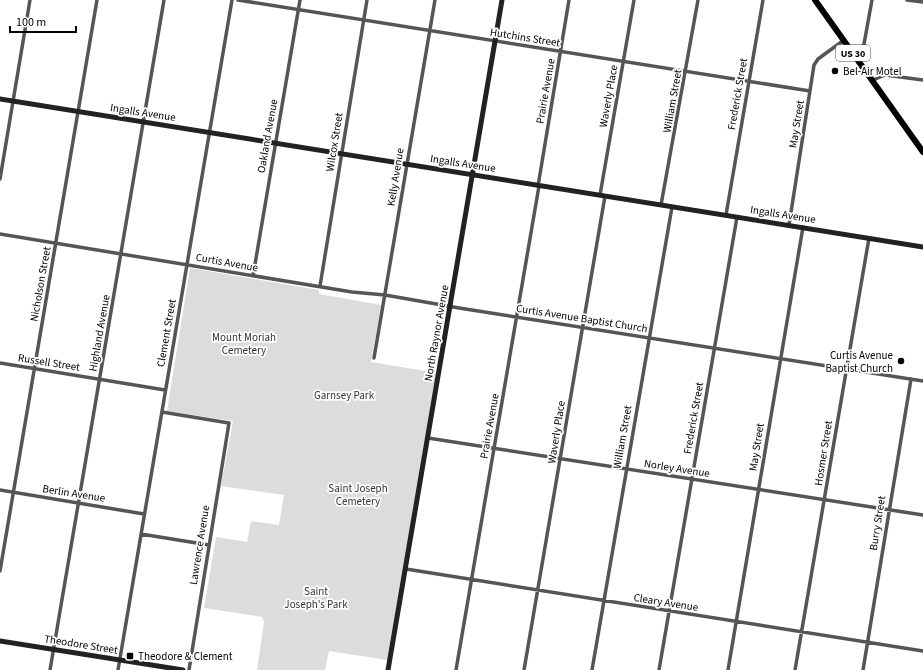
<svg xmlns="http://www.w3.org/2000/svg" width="923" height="670" font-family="'Source Sans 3',sans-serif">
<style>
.green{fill:#dcdcdc}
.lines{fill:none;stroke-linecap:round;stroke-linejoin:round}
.street{stroke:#555;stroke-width:3.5}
.secondary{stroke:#222;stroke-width:5}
.primary{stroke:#000;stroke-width:6}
.poi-dot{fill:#000;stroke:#fff;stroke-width:1.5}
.labels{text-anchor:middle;stroke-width:3.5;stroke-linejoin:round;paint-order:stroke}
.shield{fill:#fff;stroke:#4c4c4c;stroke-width:1}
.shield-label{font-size:10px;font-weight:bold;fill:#000}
.street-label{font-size:11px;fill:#000;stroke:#fff}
.poi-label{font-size:11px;fill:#000;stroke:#fff;text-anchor:start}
.park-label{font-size:11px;fill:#333;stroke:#fff}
</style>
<rect width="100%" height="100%" fill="#fff"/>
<path class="green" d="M 190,268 L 319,290 L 319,294 L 381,305 L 371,362 L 437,373 L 387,660 L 329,651 L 325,670 L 257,670 L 264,622 L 262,617 L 204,608 L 216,537 L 247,542 L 251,521 L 279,525 L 284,495 L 221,486 L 233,421 L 167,411 Z"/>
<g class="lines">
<path class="street" d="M 238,0 L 810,91
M 907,0 L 923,2
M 855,55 L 864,44 L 872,0
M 873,80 L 885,75 L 923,80
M 0,179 L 30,0
M 538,186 L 569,0
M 600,195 L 634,0
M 661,205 L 698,0
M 726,215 L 763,0
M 789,225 L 814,65 L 818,59 L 844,40
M 0,234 L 352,292 L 385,295 L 459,308 L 923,381
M 253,276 L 300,0
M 320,286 L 367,0
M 374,358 L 435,0
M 0,363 L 165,390
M 162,412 L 229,423 L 189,670
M 428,438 L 923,515
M 0,490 L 144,514
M 141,534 L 209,545
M 406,569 L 923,651
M 0,571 L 97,0
M 50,670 L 164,0
M 118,670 L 232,0
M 456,670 L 539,186
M 524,670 L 605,196
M 592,670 L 672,207
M 659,670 L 737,217
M 728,670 L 803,227
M 795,670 L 869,238
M 863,670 L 911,379"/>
<path class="secondary" d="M 0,99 L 923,247
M 0,641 L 183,670
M 388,670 L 502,0"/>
<path class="primary" d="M 815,0 L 923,152"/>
</g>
<g class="poi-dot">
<circle cx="835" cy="71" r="4"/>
<circle cx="901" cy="361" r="4"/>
<rect x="126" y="652" width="8" height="8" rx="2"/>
</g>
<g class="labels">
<rect class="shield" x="836" y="45" width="34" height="16" rx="3"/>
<g class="shield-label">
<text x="853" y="57">US 30</text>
</g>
<g class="street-label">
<text transform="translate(525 37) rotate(9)" y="4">Hutchins Street</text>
<text transform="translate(545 91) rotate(-80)" y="4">Prairie Avenue</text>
<text transform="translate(737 94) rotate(-80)" y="4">Frederick Street</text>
<text transform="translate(608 96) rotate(-80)" y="4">Waverly Place</text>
<text transform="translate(672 101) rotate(-80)" y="4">William Street</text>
<text transform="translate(143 112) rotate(9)" y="4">Ingalls Avenue</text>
<text transform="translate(796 124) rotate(-81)" y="4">May Street</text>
<text transform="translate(267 136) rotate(-80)" y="4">Oakland Avenue</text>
<text transform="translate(334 142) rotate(-81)" y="4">Wilcox Street</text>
<text transform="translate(463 163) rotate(9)" y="4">Ingalls Avenue</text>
<text transform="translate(395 177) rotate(-81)" y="4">Kelly Avenue</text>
<text transform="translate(783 214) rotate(9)" y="4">Ingalls Avenue</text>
<text transform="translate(227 262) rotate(10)" y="4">Curtis Avenue</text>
<text transform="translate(40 284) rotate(-80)" y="4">Nicholson Street</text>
<text transform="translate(582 318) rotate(9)" y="4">Curtis Avenue Baptist Church</text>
<text transform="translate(99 333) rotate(-80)" y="4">Highland Avenue</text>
<text transform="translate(166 333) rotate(-80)" y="4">Clement Street</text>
<text transform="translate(436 333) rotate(-80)" y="4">North Raynor Avenue</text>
<text transform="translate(49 362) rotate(9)" y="4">Russell Street</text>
<text transform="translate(693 418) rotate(-80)" y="4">Frederick Street</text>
<text transform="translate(489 426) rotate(-80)" y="4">Prairie Avenue</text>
<text transform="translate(556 432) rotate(-81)" y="4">Waverly Place</text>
<text transform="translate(622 437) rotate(-80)" y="4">William Street</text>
<text transform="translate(756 447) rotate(-81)" y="4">May Street</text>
<text transform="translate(823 453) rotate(-81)" y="4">Hosmer Street</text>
<text transform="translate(677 468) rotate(9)" y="4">Norley Avenue</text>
<text transform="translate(74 493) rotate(9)" y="4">Berlin Avenue</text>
<text transform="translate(877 523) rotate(-81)" y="4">Burry Street</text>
<text transform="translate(199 545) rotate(-81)" y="4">Lawrence Avenue</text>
<text transform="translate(666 602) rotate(9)" y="4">Cleary Avenue</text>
<text transform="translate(81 644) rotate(9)" y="4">Theodore Street</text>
</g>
<g class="poi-label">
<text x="843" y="75">Bel-Air Motel</text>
<text x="893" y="359" text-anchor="end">Curtis Avenue<tspan x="893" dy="13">Baptist Church</tspan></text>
<text x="138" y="660">Theodore &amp; Clement</text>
</g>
<g class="park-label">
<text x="244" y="341">Mount Moriah<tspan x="244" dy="13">Cemetery</tspan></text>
<text x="344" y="399">Garnsey Park</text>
<text x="358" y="492">Saint Joseph<tspan x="358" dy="13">Cemetery</tspan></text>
<text x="316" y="595">Saint<tspan x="316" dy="13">Joseph's Park</tspan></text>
</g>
</g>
<path d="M10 26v6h66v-6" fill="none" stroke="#000000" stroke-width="2"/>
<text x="16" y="26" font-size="12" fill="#000000" stroke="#ffffff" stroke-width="3" paint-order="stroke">100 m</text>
</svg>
